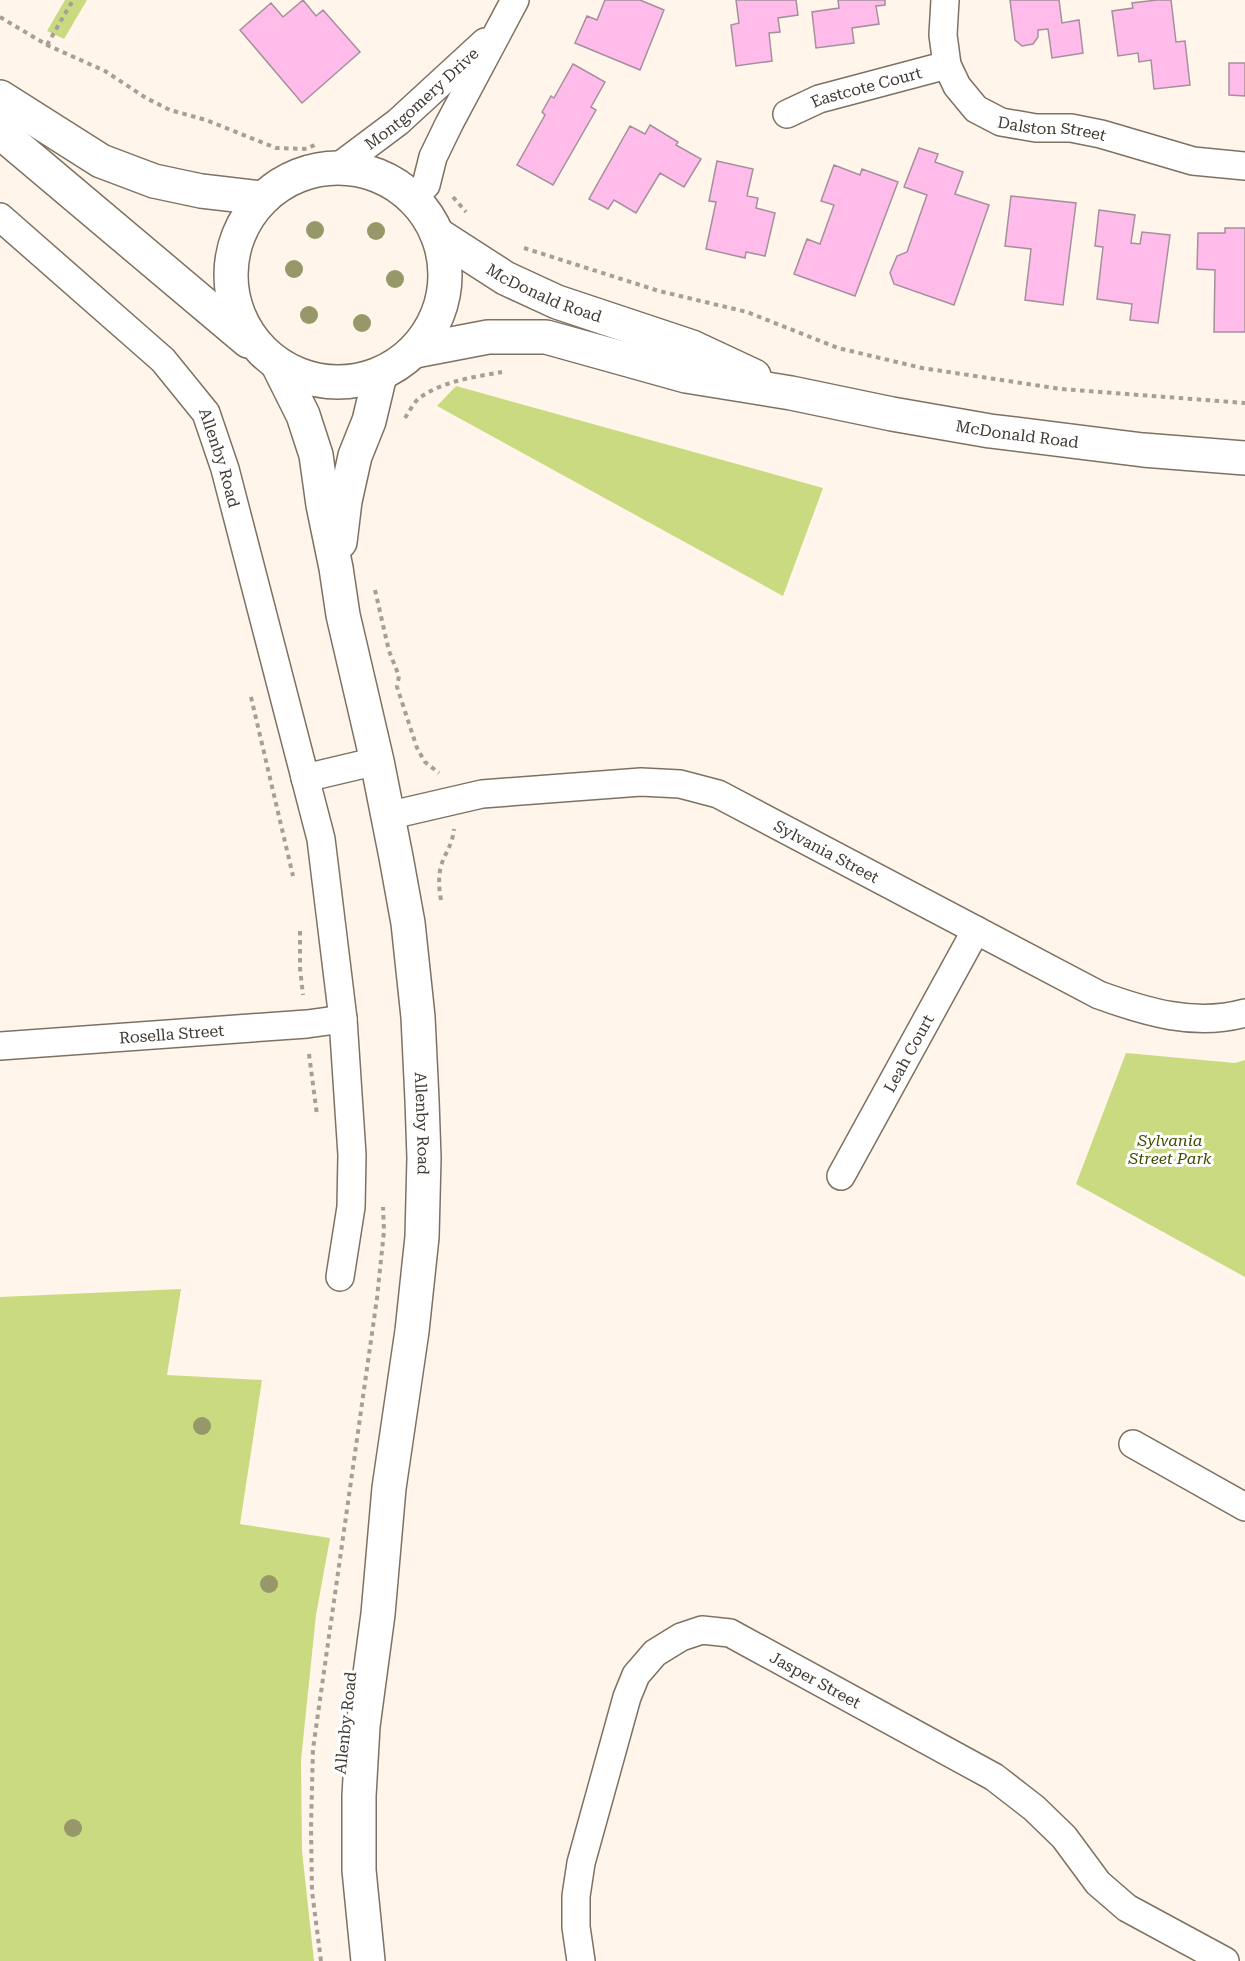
<svg xmlns="http://www.w3.org/2000/svg" width="1245" height="1961" font-family="'Roboto Serif',serif">
<style>
.green{fill:#c9da80}
.building{fill:#ffbceb;stroke:#a4909d;stroke-width:1.5}
.lines{fill:none;stroke-linecap:round;stroke-linejoin:round}
.minor-casing{stroke:#7f7161;stroke-width:30}
.secondary-casing{stroke:#7f7161;stroke-width:36}
.path{stroke:#a79e95;stroke-width:4;stroke-dasharray:4.5 4.5;stroke-linecap:butt}
.minor{stroke:#fff;stroke-width:27}
.secondary{stroke:#fff;stroke-width:33}
.tree{fill:#979869}
.labels{text-anchor:middle;stroke-width:6;stroke-linejoin:round;paint-order:stroke}
.street-label{font-size:16px;fill:#3f3932;stroke:#fff}
.park-label{font-size:16px;font-style:italic;fill:#424b00;stroke:#fff}
</style>
<rect width="100%" height="100%" fill="#fff5ea"/>
<path class="green" d="M 65,0 L 87,0 L 64,39 L 47,31 Z
M 456,386 L 823,488 L 783,596 L 437,406 Z
M 1126,1053 L 1235,1063 L 1245,1060 L 1245,1277 L 1076,1184 Z
M 181,1289 L 167,1375 L 262,1380 L 240,1524 L 330,1538 L 316,1615 L 301,1760 L 302,1851 L 314,1961 L 0,1961 L 0,1297 Z"/>
<path class="building" d="M 303,0 L 316,16 L 323,10 L 360,52 L 302,103 L 240,30 L 271,3 L 283,17 Z
M 605,0 L 640,0 L 664,10 L 640,70 L 575,43 L 587,16 L 597,20 Z
M 736,0 L 796,0 L 798,15 L 778,18 L 780,32 L 769,33 L 772,61 L 736,66 L 731,25 L 739,23 Z
M 838,0 L 885,0 L 885,5 L 876,6 L 879,24 L 852,28 L 854,43 L 816,48 L 812,12 L 839,8 Z
M 1010,0 L 1059,0 L 1062,23 L 1079,20 L 1083,53 L 1052,58 L 1048,29 L 1038,30 L 1038,37 L 1033,44 L 1022,46 L 1015,40 Z
M 1157,0 L 1171,0 L 1176,42 L 1185,41 L 1190,85 L 1154,89 L 1151,60 L 1139,62 L 1138,53 L 1118,56 L 1112,11 L 1133,8 L 1132,3 Z
M 1229,63 L 1245,63 L 1245,96 L 1229,95 Z
M 573,64 L 605,82 L 591,107 L 596,110 L 553,185 L 517,165 L 545,115 L 542,112 L 551,96 L 554,98 Z
M 650,125 L 678,142 L 676,145 L 701,159 L 684,187 L 660,173 L 636,213 L 614,200 L 608,209 L 589,199 L 630,126 L 645,134 Z
M 919,148 L 938,154 L 935,162 L 963,172 L 955,194 L 989,205 L 954,305 L 894,284 L 890,273 L 897,256 L 907,252 L 927,195 L 904,187 Z
M 717,161 L 753,169 L 747,196 L 758,198 L 756,208 L 775,213 L 765,256 L 746,252 L 745,258 L 706,249 L 716,202 L 709,201 Z
M 834,165 L 860,175 L 862,169 L 898,182 L 855,296 L 794,274 L 807,239 L 820,244 L 834,205 L 821,201 Z
M 1011,196 L 1076,203 L 1063,305 L 1025,300 L 1031,249 L 1005,246 Z
M 1099,210 L 1135,215 L 1131,243 L 1140,244 L 1142,232 L 1170,235 L 1158,323 L 1130,320 L 1132,304 L 1097,299 L 1103,247 L 1095,246 Z
M 1225,228 L 1245,228 L 1245,332 L 1214,332 L 1215,270 L 1197,269 L 1198,233 L 1225,233 Z"/>
<g class="lines">
<defs>
<g id="minor">
<path id="s1" d="M 945,0 L 943,35 L 947,65 L 957,86 L 976,109 L 1001,122 L 1036,128 L 1071,128 L 1101,134 L 1193,161 L 1245,166"/>
<path id="s2" d="M 787,114 L 819,99 L 947,65"/>
<path id="s3" d="M 338,167 L 398,122 L 485,42"/>
<path d="M 413,198 L 426,185 L 433,157 L 449,124 L 515,0"/>
<path id="s4" d="M 0,217 L 163,360 L 206,413 L 225,469 L 321,839 L 343,1019 L 352,1155 L 351,1207 L 340,1277"/>
<path d="M 305,778 L 377,761"/>
<path id="s5" d="M 387,816 L 482,794 L 641,782 L 680,784 L 718,794 L 1099,995 C 1146,1012 1195,1027 1245,1013"/>
<path id="s6" d="M 0,1046 L 307,1024 L 343,1019"/>
<path id="s7" d="M 841,1176 L 976,930"/>
<path d="M 1133,1444 L 1245,1507"/>
<path id="s8" d="M 581,1961 L 576,1927 L 576,1896 L 581,1863 L 627,1697 L 636,1675 L 655,1653 L 681,1637 L 702,1630 L 730,1633 L 994,1777 L 1034,1808 L 1064,1837 L 1098,1883 L 1127,1908 L 1225,1961"/>
</g>
<g id="secondary">
<path d="M 0,97 L 101,161 L 154,181 L 201,191 L 262,198"/>
<path d="M 0,132 L 248,341"/>
<circle cx="338" cy="275" r="107"/>
<path id="s9" d="M 437,234 L 505,278 L 557,302 L 692,347 L 754,376"/>
<path id="s10" d="M 415,351 L 488,337 L 546,337 L 686,376 L 791,393 L 892,414 L 990,431 L 1143,450 L 1245,458"/>
<path id="s11" d="M 279,367 L 303,415 L 316,455 L 323,505 L 336,568 L 343,615 L 377,761 L 396,857 L 408,923 L 418,1017 L 422,1100 L 424,1158 L 422,1237 L 412,1331 L 389,1488 L 378,1614 L 363,1726 L 359,1796 L 359,1870 L 368,1961"/>
<path d="M 340,542 L 345,501 L 355,456 L 369,421 L 380,375"/>
</g>
</defs>
<use href="#minor" class="minor-casing"/>
<use href="#secondary" class="secondary-casing"/>
<path class="path" d="M 0,17 L 47,45 L 105,71 L 146,98 L 170,110 L 206,120 L 276,148 L 307,149 L 318,143
M 47,45 L 73,0
M 453,197 L 466,212
M 524,248 L 659,291 L 747,312 L 838,348 L 922,368 L 1061,389 L 1245,403
M 405,418 C 409,412 413,404 418,399 C 442,381 474,377 502,372
M 375,590 L 389,651 L 399,676 L 397,687 L 417,748 L 425,762 L 439,773
M 251,697 L 293,876
M 441,900 C 439,889 438,878 441,866 C 445,852 452,847 454,829
M 300,931 L 300,968 L 303,995
M 309,1054 L 317,1115
M 321,1961 L 312,1891 L 311,1827 L 313,1749 L 377,1298 L 384,1231 L 383,1207"/>
<use href="#minor" class="minor"/>
<use href="#secondary" class="secondary"/>
</g>
<g class="tree">
<circle cx="315" cy="230" r="9"/>
<circle cx="376" cy="231" r="9"/>
<circle cx="294" cy="269" r="9"/>
<circle cx="395" cy="279" r="9"/>
<circle cx="309" cy="315" r="9"/>
<circle cx="362" cy="323" r="9"/>
<circle cx="202" cy="1426" r="9"/>
<circle cx="269" cy="1584" r="9"/>
<circle cx="73" cy="1828" r="9"/>
</g>
<g class="labels">
<g class="street-label">
<text dy="6" stroke="none"><textPath href="#s2" startOffset="84">Eastcote Court</textPath></text>
<text dy="6" stroke="none"><textPath href="#s3" startOffset="108">Montgomery Drive</textPath></text>
<text dy="6" stroke="none"><textPath href="#s1" startOffset="198">Dalston Street</textPath></text>
<text dy="6" stroke="none"><textPath href="#s9" startOffset="123">McDonald Road</textPath></text>
<text dy="6" stroke="none"><textPath href="#s10" startOffset="614">McDonald Road</textPath></text>
<text dy="6" stroke="none"><textPath href="#s4" startOffset="332">Allenby Road</textPath></text>
<text dy="6" stroke="none"><textPath href="#s5" startOffset="458">Sylvania Street</textPath></text>
<text dy="6" stroke="none"><textPath href="#s6" startOffset="172">Rosella Street</textPath></text>
<text dy="6" stroke="none"><textPath href="#s7" startOffset="140">Leah Court</textPath></text>
<text dy="6" stroke="none"><textPath href="#s11" startOffset="774">Allenby Road</textPath></text>
<text dy="6" stroke="none"><textPath href="#s8" startOffset="502">Jasper Street</textPath></text>
<text transform="translate(345 1723) rotate(-84)" y="6">Allenby Road</text>
</g>
<g class="park-label">
<text x="1170" y="1146">Sylvania<tspan x="1170" dy="18">Street Park</tspan></text>
</g>
</g>
</svg>
